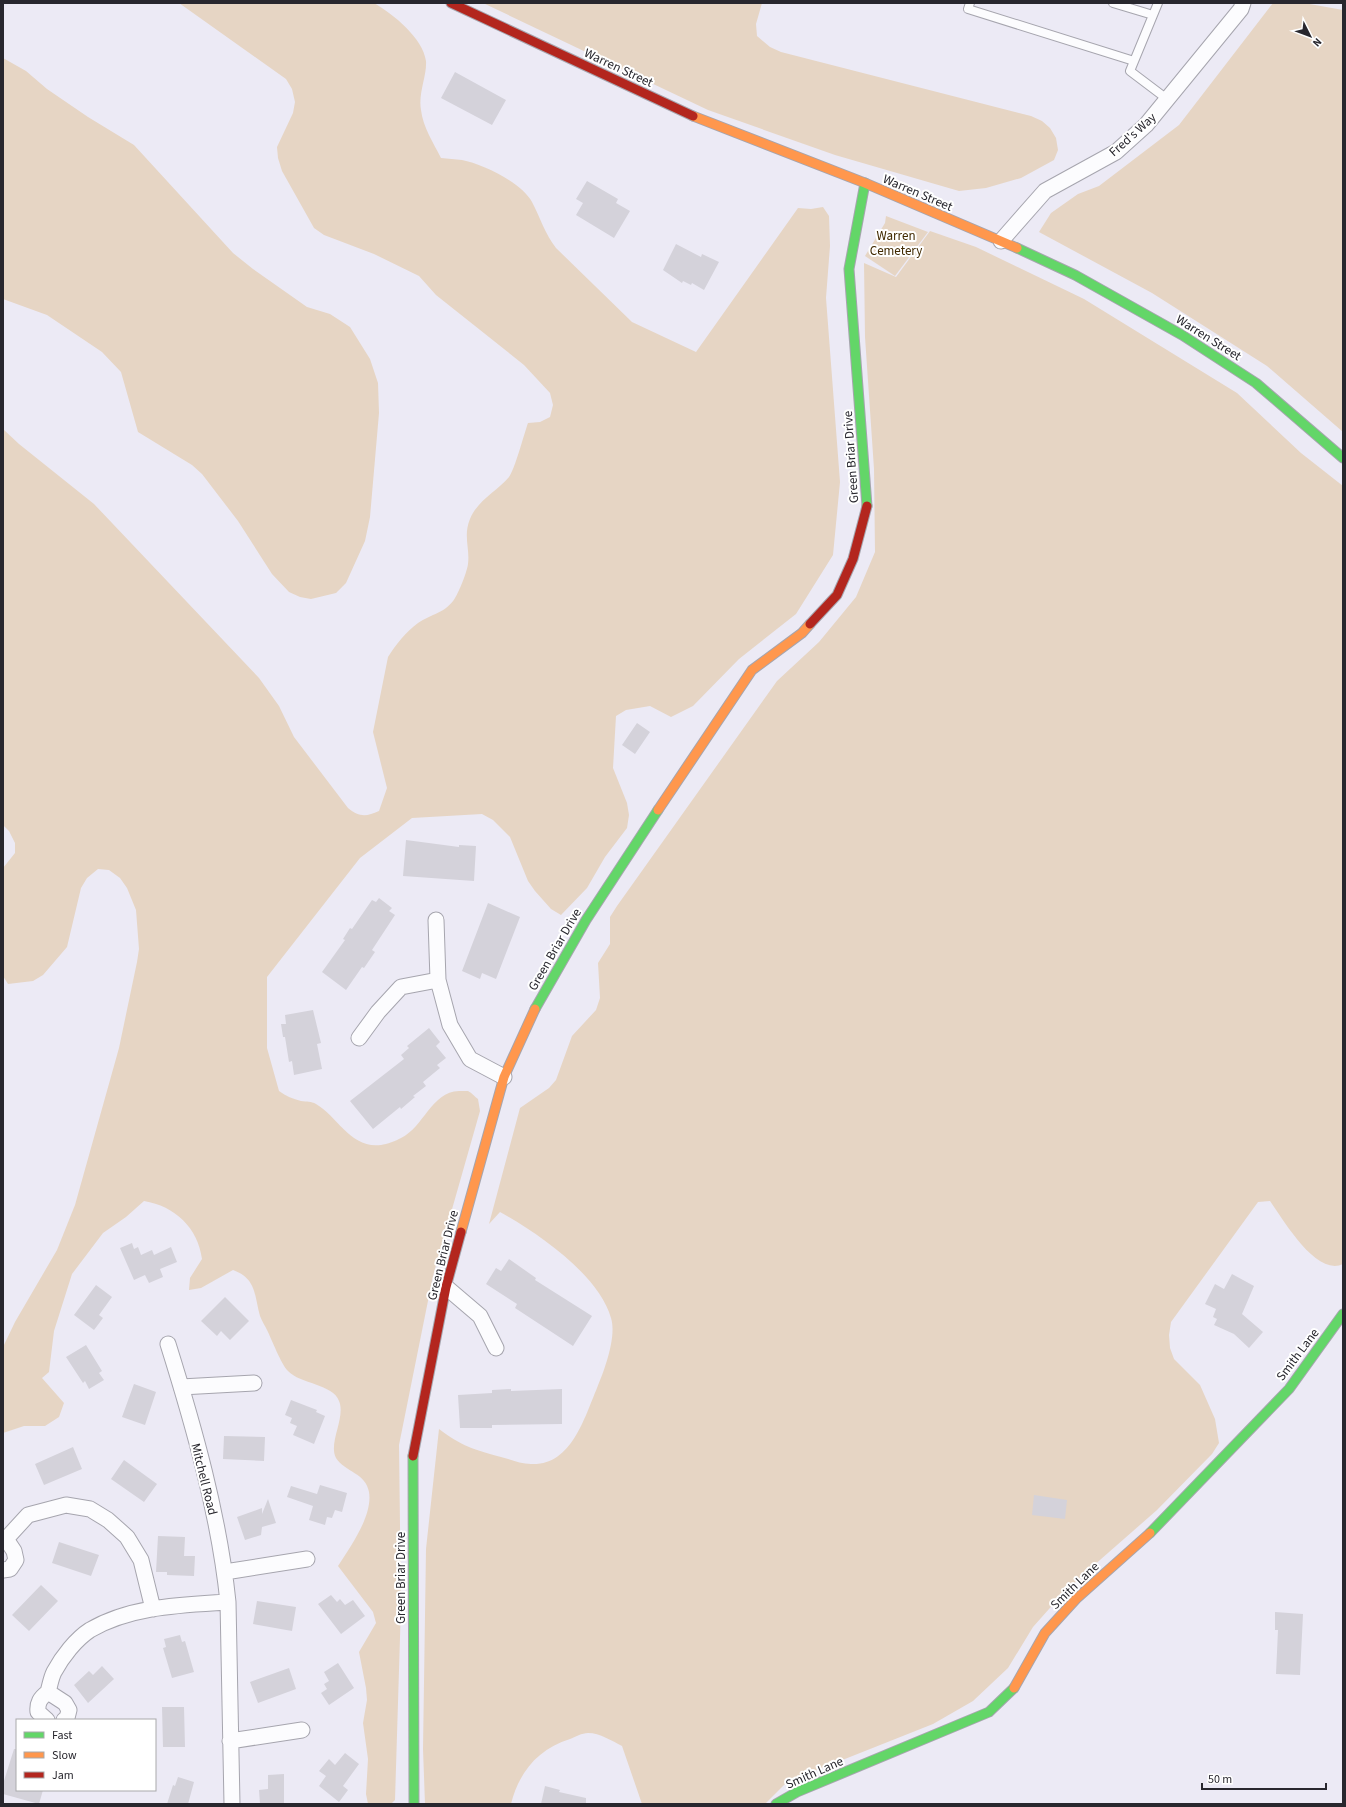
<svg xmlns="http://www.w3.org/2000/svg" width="1346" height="1807" font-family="'Source Sans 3',sans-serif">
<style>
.green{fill:#e6d5c4}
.building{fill:#d4d2da}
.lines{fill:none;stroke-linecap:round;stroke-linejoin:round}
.lane-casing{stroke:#a6a5ae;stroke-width:10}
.street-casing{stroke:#a6a5ae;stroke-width:17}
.fast-casing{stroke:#a6a5ae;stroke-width:11}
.slow-casing{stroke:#a6a5ae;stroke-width:11}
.jam-casing{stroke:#a6a5ae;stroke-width:11}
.lane{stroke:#fcfcfe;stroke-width:8}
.street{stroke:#fcfcfe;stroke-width:15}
.fast{stroke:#63d668;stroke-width:9}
.slow{stroke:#ff974d;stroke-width:9}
.jam{stroke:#b3261e;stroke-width:9}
.labels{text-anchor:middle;stroke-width:4;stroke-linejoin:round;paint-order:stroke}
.street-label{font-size:13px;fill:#28272e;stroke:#fff}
.park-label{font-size:13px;fill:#402900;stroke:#fff}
</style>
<rect width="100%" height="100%" fill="#eceaf5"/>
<path class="green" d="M 179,3 L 374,3 C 393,14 423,38 426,61 C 427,76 418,93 421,110 C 423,127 433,142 441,158 C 448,159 455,159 462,160 C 483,164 522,183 532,202 C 540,217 545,234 556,248 L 632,322 L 696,352 L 798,208 L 811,209 L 823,207 L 829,216 L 830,246 L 826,298 L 840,482 L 833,555 L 796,614 L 739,659 L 693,706 L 671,717 L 650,706 L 626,710 L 616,716 L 613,768 L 627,803 L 629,815 L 627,828 L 605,857 L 587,888 L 561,915 L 551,909 L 535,891 L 528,881 L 510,837 L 493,820 L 482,814 L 412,818 L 360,858 L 267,977 L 267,1048 L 279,1091 C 286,1096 293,1099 301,1101 C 307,1102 311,1101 316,1104 C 338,1117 351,1149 381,1145 C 387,1144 396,1141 401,1138 C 424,1127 431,1092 459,1091 C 462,1091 466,1091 468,1091 C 472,1093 475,1097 478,1099 L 480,1111 L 433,1276 L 399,1445 L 401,1605 L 395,1800 L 391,1804 L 368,1804 L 366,1794 L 368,1759 L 363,1723 L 367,1700 L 366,1688 L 359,1652 L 376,1623 L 373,1612 L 338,1566 C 350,1547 373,1516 369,1492 C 366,1473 345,1472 336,1458 C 328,1443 346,1417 339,1401 C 333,1384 300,1384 288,1371 C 281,1364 272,1340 267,1330 C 265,1326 262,1321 260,1316 C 254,1295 257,1279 233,1270 L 201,1288 L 189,1290 L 190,1278 L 202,1259 C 198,1228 175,1206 144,1201 L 126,1217 L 103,1233 L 72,1274 L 54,1331 L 49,1372 L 42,1378 L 64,1403 L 59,1417 L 45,1426 L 24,1426 L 3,1433 L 3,1347 L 15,1322 L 57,1250 L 75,1205 L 119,1048 L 137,962 L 139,949 L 136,910 L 127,888 L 120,878 L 109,870 L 98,869 L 87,878 L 81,888 L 67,947 L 43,975 L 33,981 L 8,984 L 3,976 L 3,868 L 15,853 L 15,843 L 9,831 L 3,825 L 3,429 L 19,444 L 94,504 L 259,678 L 279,706 L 294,737 L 348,808 C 359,817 366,817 379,811 L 387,788 L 373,732 L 388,657 C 396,644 406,632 418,623 C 431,614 446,613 455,598 C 459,592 467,572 468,564 C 470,548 463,536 470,519 C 477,501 497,491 509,477 C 515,469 524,434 528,423 L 540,422 L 550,417 L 553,405 L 550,393 L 524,365 L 436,295 L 419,276 L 374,254 L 324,235 L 314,228 L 282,171 L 278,158 L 277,147 L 293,113 L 295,102 L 292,89 L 286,79 Z
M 483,3 L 762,3 L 756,24 L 757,36 L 770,47 L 781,52 L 1031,116 L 1042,121 L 1050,128 L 1056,138 L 1058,150 L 1054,160 L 1021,178 L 986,188 L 959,191 L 835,155 L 708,110 Z
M 1273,3 L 1304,3 L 1343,10 L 1343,432 L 1267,366 L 1152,293 L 1039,232 L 1051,213 L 1078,194 L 1099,186 L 1179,125 Z
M 3,58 L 26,71 L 47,89 L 88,117 L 134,145 L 233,253 L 253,269 L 307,307 L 330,314 L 350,327 L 370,359 L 378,383 L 379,413 L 370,517 L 365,541 L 346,583 L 336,593 L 311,599 L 300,597 L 289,592 L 272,574 L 238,521 L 202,474 L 192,465 L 138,432 L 121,372 L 102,352 L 47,315 L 3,299 Z
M 886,216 L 928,232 L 895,276 L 865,256 L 885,223 Z
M 930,231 L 976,247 L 1084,299 L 1237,393 L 1301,453 L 1343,486 L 1343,1264 C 1316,1277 1283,1219 1270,1201 L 1258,1202 L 1171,1322 L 1169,1335 L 1170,1348 L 1174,1359 L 1200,1385 L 1215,1419 L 1219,1443 L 1212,1454 L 1157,1510 L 1084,1574 L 1057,1600 L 1033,1627 L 1008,1668 L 973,1701 L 933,1724 L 787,1782 L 765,1804 L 642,1804 L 622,1746 C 612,1741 600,1733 588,1733 C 582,1733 575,1737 570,1739 C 538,1749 519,1772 511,1804 L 425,1804 L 423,1749 L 426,1549 L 439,1429 C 461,1446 475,1450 501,1457 C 510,1459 521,1464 531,1464 C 571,1466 584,1419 597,1388 C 604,1371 617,1337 611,1318 C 599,1275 538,1233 500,1212 L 489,1224 L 520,1108 L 549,1088 L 556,1080 L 572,1036 L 596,1010 L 600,998 L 598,963 L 610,944 L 610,917 L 617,906 L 777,681 L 819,642 L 856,597 L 875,552 L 874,469 L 865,337 L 864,263 L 896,277 Z"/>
<path class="building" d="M 455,72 L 506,100 L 492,125 L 441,98 Z
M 587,181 L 618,199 L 616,203 L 630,211 L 614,238 L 576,215 L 583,203 L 576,199 Z
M 676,244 L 701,257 L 702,254 L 719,262 L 704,290 L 692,283 L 691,285 L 683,281 L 682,283 L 663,270 Z
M 637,723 L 650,732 L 635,754 L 622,745 Z
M 406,840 L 459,847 L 459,845 L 476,846 L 474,881 L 403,876 Z
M 379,898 L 392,908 L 389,911 L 395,915 L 372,950 L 375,952 L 364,968 L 362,967 L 346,990 L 322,972 L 345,940 L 343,939 L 350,928 L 352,929 L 372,900 L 376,902 Z
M 488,903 L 520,917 L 496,979 L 482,973 L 480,979 L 462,971 Z
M 313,1010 L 321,1043 L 317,1044 L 322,1069 L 294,1075 L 292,1061 L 289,1062 L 285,1037 L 283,1037 L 281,1024 L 286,1024 L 285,1015 Z
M 429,1028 L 440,1042 L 436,1046 L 446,1058 L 437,1065 L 440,1068 L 423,1082 L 426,1086 L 413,1096 L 415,1097 L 401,1109 L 400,1107 L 373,1129 L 350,1101 L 404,1059 L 401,1055 L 409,1048 L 407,1046 Z
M 132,1243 L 134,1249 L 138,1247 L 141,1255 L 152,1250 L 154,1255 L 171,1247 L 177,1262 L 160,1269 L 163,1277 L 149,1283 L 145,1275 L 134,1280 L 120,1248 Z
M 509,1259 L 536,1278 L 535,1280 L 592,1316 L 573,1346 L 515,1308 L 517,1304 L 486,1284 L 496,1268 L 501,1271 Z
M 1232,1274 L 1254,1286 L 1242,1314 L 1263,1332 L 1249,1348 L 1234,1334 L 1214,1325 L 1217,1319 L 1213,1317 L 1216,1309 L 1205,1304 L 1215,1284 L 1224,1289 Z
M 96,1285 L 112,1297 L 99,1315 L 103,1318 L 94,1330 L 74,1315 Z
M 225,1297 L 249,1321 L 230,1340 L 221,1331 L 217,1336 L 201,1321 Z
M 86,1345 L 102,1371 L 99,1373 L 104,1380 L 89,1389 L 85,1381 L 83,1383 L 66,1357 Z
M 134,1384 L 156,1392 L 145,1425 L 122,1417 Z
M 511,1389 L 511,1391 L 562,1389 L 562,1424 L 492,1425 L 492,1428 L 460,1428 L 458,1395 L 492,1393 L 492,1390 Z
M 291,1400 L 317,1410 L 316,1412 L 325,1416 L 314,1444 L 293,1435 L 297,1426 L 290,1423 L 292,1418 L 285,1415 Z
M 224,1436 L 265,1437 L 264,1461 L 223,1459 Z
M 73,1447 L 82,1469 L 44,1485 L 35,1464 Z
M 124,1460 L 157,1484 L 144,1502 L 111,1479 Z
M 320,1485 L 347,1493 L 342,1512 L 335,1510 L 332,1518 L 327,1517 L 325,1525 L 309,1520 L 313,1506 L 287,1497 L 291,1486 L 317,1494 Z
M 1034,1495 L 1067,1500 L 1065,1519 L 1032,1515 Z
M 268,1499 L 276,1523 L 262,1527 L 261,1535 L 245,1540 L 237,1517 L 262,1508 L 262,1514 Z
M 158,1536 L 185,1537 L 184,1556 L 195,1556 L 194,1576 L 167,1575 L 167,1572 L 156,1572 Z
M 59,1542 L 99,1555 L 91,1576 L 52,1563 Z
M 41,1585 L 58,1601 L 29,1631 L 12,1615 Z
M 331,1595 L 337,1602 L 340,1599 L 345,1605 L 353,1600 L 365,1616 L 341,1634 L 318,1604 Z
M 257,1601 L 296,1607 L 292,1631 L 253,1624 Z
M 1275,1612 L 1303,1614 L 1300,1675 L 1276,1674 L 1278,1630 L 1275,1630 Z
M 180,1635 L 182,1642 L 185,1641 L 194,1672 L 172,1678 L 163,1648 L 166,1647 L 164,1639 Z
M 338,1663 L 354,1688 L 329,1705 L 321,1693 L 327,1689 L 324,1684 L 329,1681 L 324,1672 Z
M 102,1666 L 114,1679 L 88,1703 L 74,1685 L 89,1671 L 93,1675 Z
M 289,1668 L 296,1689 L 258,1703 L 250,1682 Z
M 162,1707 L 184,1707 L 185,1747 L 163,1747 Z
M 14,1749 L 17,1749 L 17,1790 L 43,1790 L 39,1804 L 3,1794 L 3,1784 Z
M 345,1753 L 359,1764 L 343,1786 L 348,1790 L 339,1802 L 319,1786 L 326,1776 L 319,1771 L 329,1759 L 335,1765 Z
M 284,1774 L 284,1804 L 260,1804 L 259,1790 L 268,1789 L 268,1775 Z
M 178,1777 L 194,1782 L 188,1804 L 167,1804 L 173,1785 L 175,1786 Z
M 545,1786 L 560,1790 L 559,1792 L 586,1798 L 586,1804 L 541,1804 Z"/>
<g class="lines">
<defs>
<path id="lane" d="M 970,3 L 968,9 L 1134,61
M 1113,3 L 1153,15
M 1158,3 L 1130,71 L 1167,99"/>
<path id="street" d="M 1001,241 L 1045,191 L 1116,152 L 1146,125 L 1241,9 L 1243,3
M 436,920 L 438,980 L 450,1025 L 470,1059 L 504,1077
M 359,1038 L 378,1012 L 401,987 L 438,980
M 446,1287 L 480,1316 L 496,1348
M 168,1344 C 194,1427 219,1515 228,1602 L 232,1804
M 181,1387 L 254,1383
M 3,1538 L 6,1539 L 14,1551 L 16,1560 L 10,1569 L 3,1570
M 6,1539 L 28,1515 L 66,1505 L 90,1509 L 108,1520 L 127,1537 L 141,1560 L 153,1609
M 225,1572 L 307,1559
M 48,1692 C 50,1685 51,1678 54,1672 C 62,1657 76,1639 90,1630 C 131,1606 182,1605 228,1602
M 47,1720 L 38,1712 C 37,1703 40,1698 48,1692 L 65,1703 L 69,1710 L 67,1718 L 64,1720
M 230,1741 L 302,1730"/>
<path id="fast" d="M 865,183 L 849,269 L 867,506
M 1017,248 L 1075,275 L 1182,335 L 1256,383 L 1343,458
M 535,1009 L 586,920 L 658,810
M 413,1456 L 414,1804
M 1150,1533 L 1289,1389 L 1343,1314
M 776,1804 L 797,1792 L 989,1712 L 1014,1688"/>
<path id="slow" d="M 693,116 L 865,183 L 1017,248
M 658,810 L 752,670 L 802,633 L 810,624
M 461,1232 L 504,1077 L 535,1009
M 1014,1688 L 1045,1633 L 1076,1599 L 1150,1533"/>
<path id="jam" d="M 451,3 L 693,116
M 810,624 L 837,595 L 853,559 L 867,506
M 413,1456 L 446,1287 L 461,1232"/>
</defs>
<use href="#lane" class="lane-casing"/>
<use href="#street" class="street-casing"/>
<use href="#fast" class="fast-casing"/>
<use href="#slow" class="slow-casing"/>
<use href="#jam" class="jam-casing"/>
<use href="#lane" class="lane"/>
<use href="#street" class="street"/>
<use href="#fast" class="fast"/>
<use href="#slow" class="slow"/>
<use href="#jam" class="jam"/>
</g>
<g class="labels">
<g class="street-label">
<text transform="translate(619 67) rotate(25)" y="5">Warren Street</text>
<text transform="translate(1132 134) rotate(-42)" y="5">Fred's Way</text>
<text transform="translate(918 192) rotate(23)" y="5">Warren Street</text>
<text transform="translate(1209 337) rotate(32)" y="5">Warren Street</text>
<text transform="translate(850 457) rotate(-94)" y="5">Green Briar Drive</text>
<text transform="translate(554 949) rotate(-60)" y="5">Green Briar Drive</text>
<text transform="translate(442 1255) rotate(-76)" y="5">Green Briar Drive</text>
<text transform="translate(1297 1354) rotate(-53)" y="5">Smith Lane</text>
<text transform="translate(205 1479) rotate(76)" y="5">Mitchell Road</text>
<text transform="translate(400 1578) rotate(-90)" y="5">Green Briar Drive</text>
<text transform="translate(1074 1585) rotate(-44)" y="5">Smith Lane</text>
<text transform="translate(814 1772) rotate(-24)" y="5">Smith Lane</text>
</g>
<g class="park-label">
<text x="896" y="240">Warren<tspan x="896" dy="15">Cemetery</tspan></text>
</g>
</g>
<rect width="1346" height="1807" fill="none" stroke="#28272e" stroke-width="8"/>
<rect x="16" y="1719" width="140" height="72" fill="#ffffff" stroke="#a9a9ab"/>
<rect x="24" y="1732" width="20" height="6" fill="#63d668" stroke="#a9a9ab"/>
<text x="52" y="1739" font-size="12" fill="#28272e">Fast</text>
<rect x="24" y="1752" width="20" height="6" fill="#ff974d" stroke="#a9a9ab"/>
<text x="52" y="1759" font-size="12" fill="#28272e">Slow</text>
<rect x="24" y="1772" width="20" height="6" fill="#b3261e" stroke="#a9a9ab"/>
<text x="52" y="1779" font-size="12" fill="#28272e">Jam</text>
<g transform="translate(1310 36) rotate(132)" stroke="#ffffff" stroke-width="3" paint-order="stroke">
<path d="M0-3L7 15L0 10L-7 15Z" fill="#28272e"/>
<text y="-6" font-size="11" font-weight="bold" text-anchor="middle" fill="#28272e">N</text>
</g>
<path d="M1202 1783v6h124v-6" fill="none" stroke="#28272e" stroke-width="2"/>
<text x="1208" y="1783" font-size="12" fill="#28272e" stroke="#ffffff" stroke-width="3" paint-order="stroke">50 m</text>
</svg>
